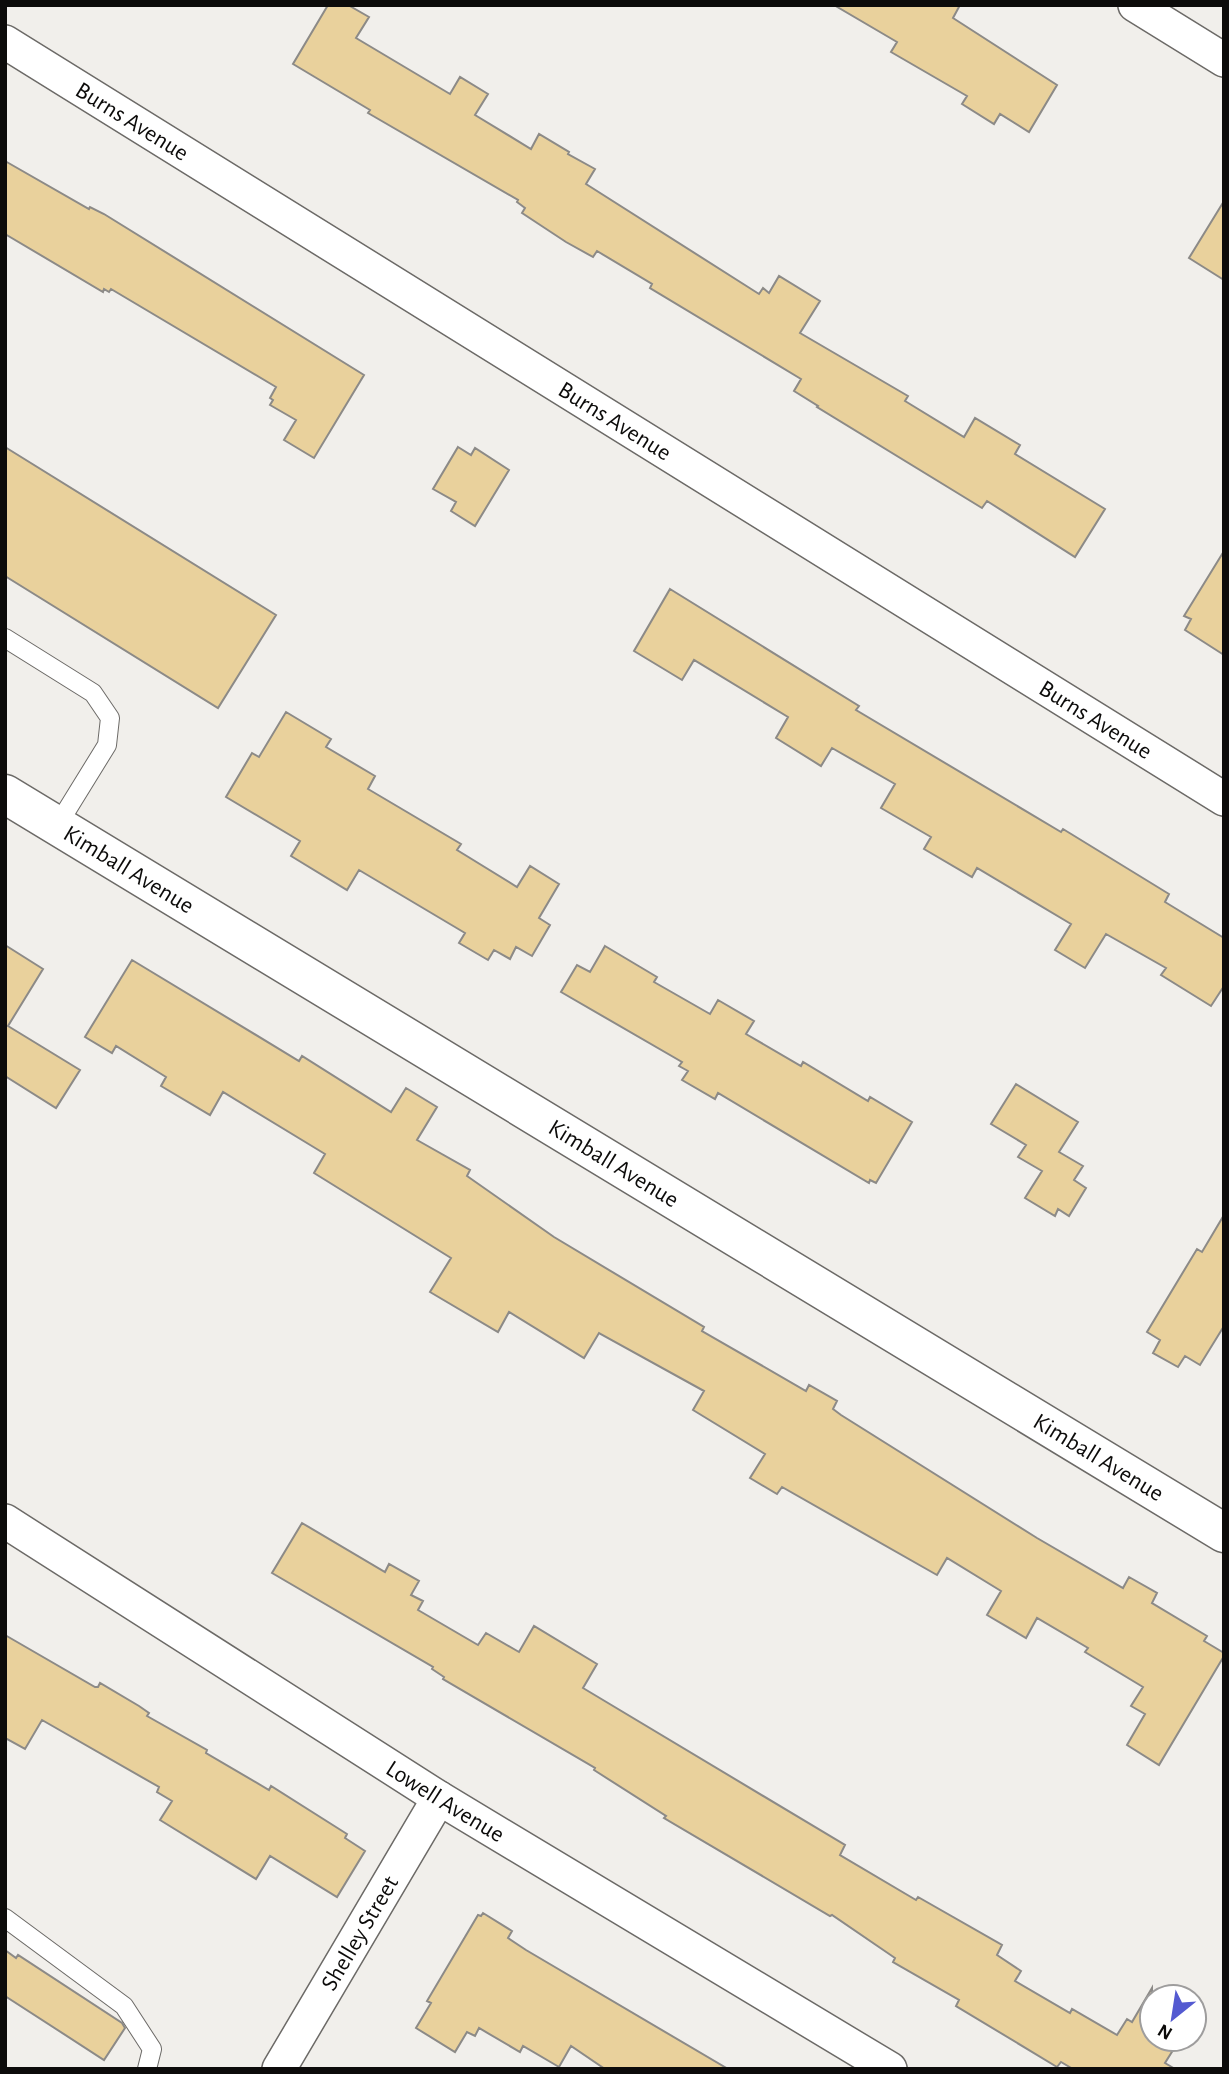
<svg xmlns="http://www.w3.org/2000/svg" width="1229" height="2074" font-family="'Alegreya Sans',sans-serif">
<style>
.building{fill:#e9d19c;stroke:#8c8a87;stroke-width:2}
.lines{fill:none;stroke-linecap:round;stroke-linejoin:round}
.lane-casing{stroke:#6c6a67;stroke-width:20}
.street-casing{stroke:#6c6a67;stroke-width:36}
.secondary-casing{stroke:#6c6a67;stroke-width:41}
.lane{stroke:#fff;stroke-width:18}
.street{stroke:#fff;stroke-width:33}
.secondary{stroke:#fff;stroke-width:38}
.labels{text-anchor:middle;stroke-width:7;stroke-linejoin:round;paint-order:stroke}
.street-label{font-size:24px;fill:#0c0b0a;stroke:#fff}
</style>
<rect width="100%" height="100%" fill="#f1efeb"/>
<path class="building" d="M 328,5 L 348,5 L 369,17 L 356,38 L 450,94 L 460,77 L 488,94 L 475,115 L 531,149 L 539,134 L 569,152 L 568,154 L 595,169 L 586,184 L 759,294 L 763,288 L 769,293 L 779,276 L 820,301 L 800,333 L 908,396 L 905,401 L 964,437 L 975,418 L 1020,445 L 1015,454 L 1105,509 L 1075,557 L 987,501 L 982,508 L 817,407 L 818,406 L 794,391 L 801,379 L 650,288 L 652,284 L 597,251 L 593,257 L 566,242 L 522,213 L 525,208 L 517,202 L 518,200 L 368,113 L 370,110 L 293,64 Z
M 834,5 L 960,5 L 953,18 L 1057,85 L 1029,132 L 1000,114 L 994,124 L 962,104 L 967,96 L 891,52 L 897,42 Z
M 5,161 L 89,209 L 90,207 L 104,214 L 364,375 L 314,458 L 284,440 L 296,420 L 270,405 L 273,400 L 270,398 L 276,387 L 111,289 L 109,292 L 104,289 L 103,292 L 5,234 Z
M 1224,201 L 1224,280 L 1189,258 Z
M 5,447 L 276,615 L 218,708 L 5,576 Z
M 458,447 L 471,455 L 475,448 L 509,470 L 475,526 L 451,511 L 456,502 L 433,489 Z
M 1224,551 L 1224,655 L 1185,630 L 1191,619 L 1184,616 Z
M 670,589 L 859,706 L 856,710 L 1061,832 L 1063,829 L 1169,894 L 1165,902 L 1224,938 L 1224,986 L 1211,1006 L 1161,975 L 1166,968 L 1106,934 L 1085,968 L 1055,950 L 1071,924 L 977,868 L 972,877 L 924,849 L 931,837 L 881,808 L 895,784 L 832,748 L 821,766 L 776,738 L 788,717 L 694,660 L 682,680 L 634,651 Z
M 286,712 L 331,739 L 326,747 L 375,776 L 368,789 L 461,844 L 457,850 L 517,887 L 530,866 L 559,884 L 539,918 L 550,925 L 532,956 L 516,947 L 510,959 L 494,950 L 488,960 L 459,943 L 465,933 L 359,870 L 347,890 L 291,856 L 300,841 L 226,797 L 252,753 L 259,757 Z
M 5,945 L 43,969 L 8,1026 L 80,1070 L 56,1108 L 5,1076 Z
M 605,946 L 657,977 L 654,982 L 710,1014 L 718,1000 L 754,1021 L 746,1034 L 801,1066 L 803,1062 L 868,1101 L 870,1097 L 912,1122 L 876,1183 L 870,1180 L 869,1183 L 718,1093 L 715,1099 L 682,1080 L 688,1071 L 679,1066 L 682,1062 L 561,992 L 577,965 L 590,972 Z
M 132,960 L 299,1061 L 302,1056 L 391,1112 L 406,1088 L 437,1107 L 417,1140 L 470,1170 L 467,1176 L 554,1237 L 704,1327 L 702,1331 L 806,1391 L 809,1385 L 837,1401 L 833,1409 L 841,1415 L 1037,1538 L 1123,1588 L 1129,1577 L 1157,1593 L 1152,1603 L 1207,1636 L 1204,1641 L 1224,1653 L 1224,1656 L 1159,1765 L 1127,1745 L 1145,1714 L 1131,1706 L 1143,1687 L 1085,1652 L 1088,1648 L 1037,1618 L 1026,1638 L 987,1615 L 1001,1591 L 947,1558 L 937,1575 L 782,1487 L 777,1494 L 750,1478 L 765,1454 L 693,1410 L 704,1391 L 599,1333 L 584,1358 L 509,1312 L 498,1332 L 430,1292 L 451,1258 L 314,1173 L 325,1154 L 223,1092 L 210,1115 L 161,1086 L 166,1077 L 116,1046 L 112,1053 L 85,1037 Z
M 1016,1084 L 1078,1122 L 1059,1152 L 1083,1166 L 1074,1180 L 1086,1188 L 1069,1216 L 1058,1209 L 1055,1216 L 1025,1198 L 1042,1171 L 1018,1157 L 1026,1145 L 991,1124 Z
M 1224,1215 L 1224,1326 L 1200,1365 L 1185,1356 L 1178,1367 L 1153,1353 L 1160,1340 L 1147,1332 L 1197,1249 L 1202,1252 Z
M 302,1523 L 385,1572 L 389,1564 L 419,1581 L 411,1595 L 423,1601 L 418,1610 L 478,1645 L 486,1633 L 519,1652 L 534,1626 L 597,1664 L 583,1688 L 845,1845 L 840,1855 L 916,1900 L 918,1897 L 1002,1945 L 997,1955 L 1021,1971 L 1015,1981 L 1070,2013 L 1072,2009 L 1117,2035 L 1127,2019 L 1132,2022 L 1152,1988 L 1152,2039 L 1180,2039 L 1165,2063 L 1175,2069 L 1073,2069 L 1061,2062 L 1057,2067 L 956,2006 L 959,2000 L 893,1962 L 895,1958 L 832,1915 L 830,1916 L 664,1818 L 666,1816 L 594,1770 L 595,1768 L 443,1679 L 444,1677 L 432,1669 L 433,1667 L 272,1573 Z
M 5,1635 L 95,1687 L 98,1687 L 100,1683 L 139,1706 L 149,1713 L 147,1716 L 207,1750 L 206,1753 L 269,1790 L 271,1786 L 347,1834 L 345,1838 L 365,1851 L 337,1897 L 270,1856 L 256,1879 L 160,1820 L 172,1801 L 157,1792 L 159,1787 L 42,1720 L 25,1749 L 5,1738 Z
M 483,1913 L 512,1931 L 508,1938 L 526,1950 L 728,2069 L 605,2069 L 571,2046 L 559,2067 L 523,2046 L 520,2052 L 479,2028 L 475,2036 L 467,2032 L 455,2052 L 416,2028 L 431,2003 L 427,2001 L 478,1915 L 481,1916 Z
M 5,1950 L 16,1958 L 18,1955 L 122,2023 L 125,2028 L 104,2060 L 5,1996 Z"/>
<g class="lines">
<defs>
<path id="lane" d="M 5,638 L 93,693 L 110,718 L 107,745 L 57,826
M 5,1918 L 124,2006 L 152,2049 L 147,2069"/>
<g id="street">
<path d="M 1135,5 L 1224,60"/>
<path id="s1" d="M 5,42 L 1224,799"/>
<path id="s2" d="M 5,1521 L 439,1798 L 890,2069"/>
<path id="s3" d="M 279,2069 L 439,1798"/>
</g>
<g id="secondary">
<path id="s4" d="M 5,794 L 1224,1533"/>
</g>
</defs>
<use href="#lane" class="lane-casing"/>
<use href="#street" class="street-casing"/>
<use href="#secondary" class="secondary-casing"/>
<use href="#lane" class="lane"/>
<use href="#street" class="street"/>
<use href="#secondary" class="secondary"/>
</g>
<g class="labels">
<g class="street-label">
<text dy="8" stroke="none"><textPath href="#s1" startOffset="150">Burns Avenue</textPath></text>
<text dy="8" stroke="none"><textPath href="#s1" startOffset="718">Burns Avenue</textPath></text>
<text dy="8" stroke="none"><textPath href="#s1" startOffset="1284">Burns Avenue</textPath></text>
<text dy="8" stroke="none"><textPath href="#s4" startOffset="145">Kimball Avenue</textPath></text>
<text dy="8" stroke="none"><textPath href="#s4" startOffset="712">Kimball Avenue</textPath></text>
<text dy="8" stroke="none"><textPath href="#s4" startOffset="1279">Kimball Avenue</textPath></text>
<text dy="8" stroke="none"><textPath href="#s2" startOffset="522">Lowell Avenue</textPath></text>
<text dy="8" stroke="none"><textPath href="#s3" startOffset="158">Shelley Street</textPath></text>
</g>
</g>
<rect width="1229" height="2074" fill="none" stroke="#0c0b0a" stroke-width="14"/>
<g transform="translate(1173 2018) rotate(210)"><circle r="33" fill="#ffffff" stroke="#9e9d9d" stroke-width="2"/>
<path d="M0-5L12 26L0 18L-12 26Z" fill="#545ad1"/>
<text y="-10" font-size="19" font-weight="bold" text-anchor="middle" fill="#0c0b0a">N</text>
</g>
</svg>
